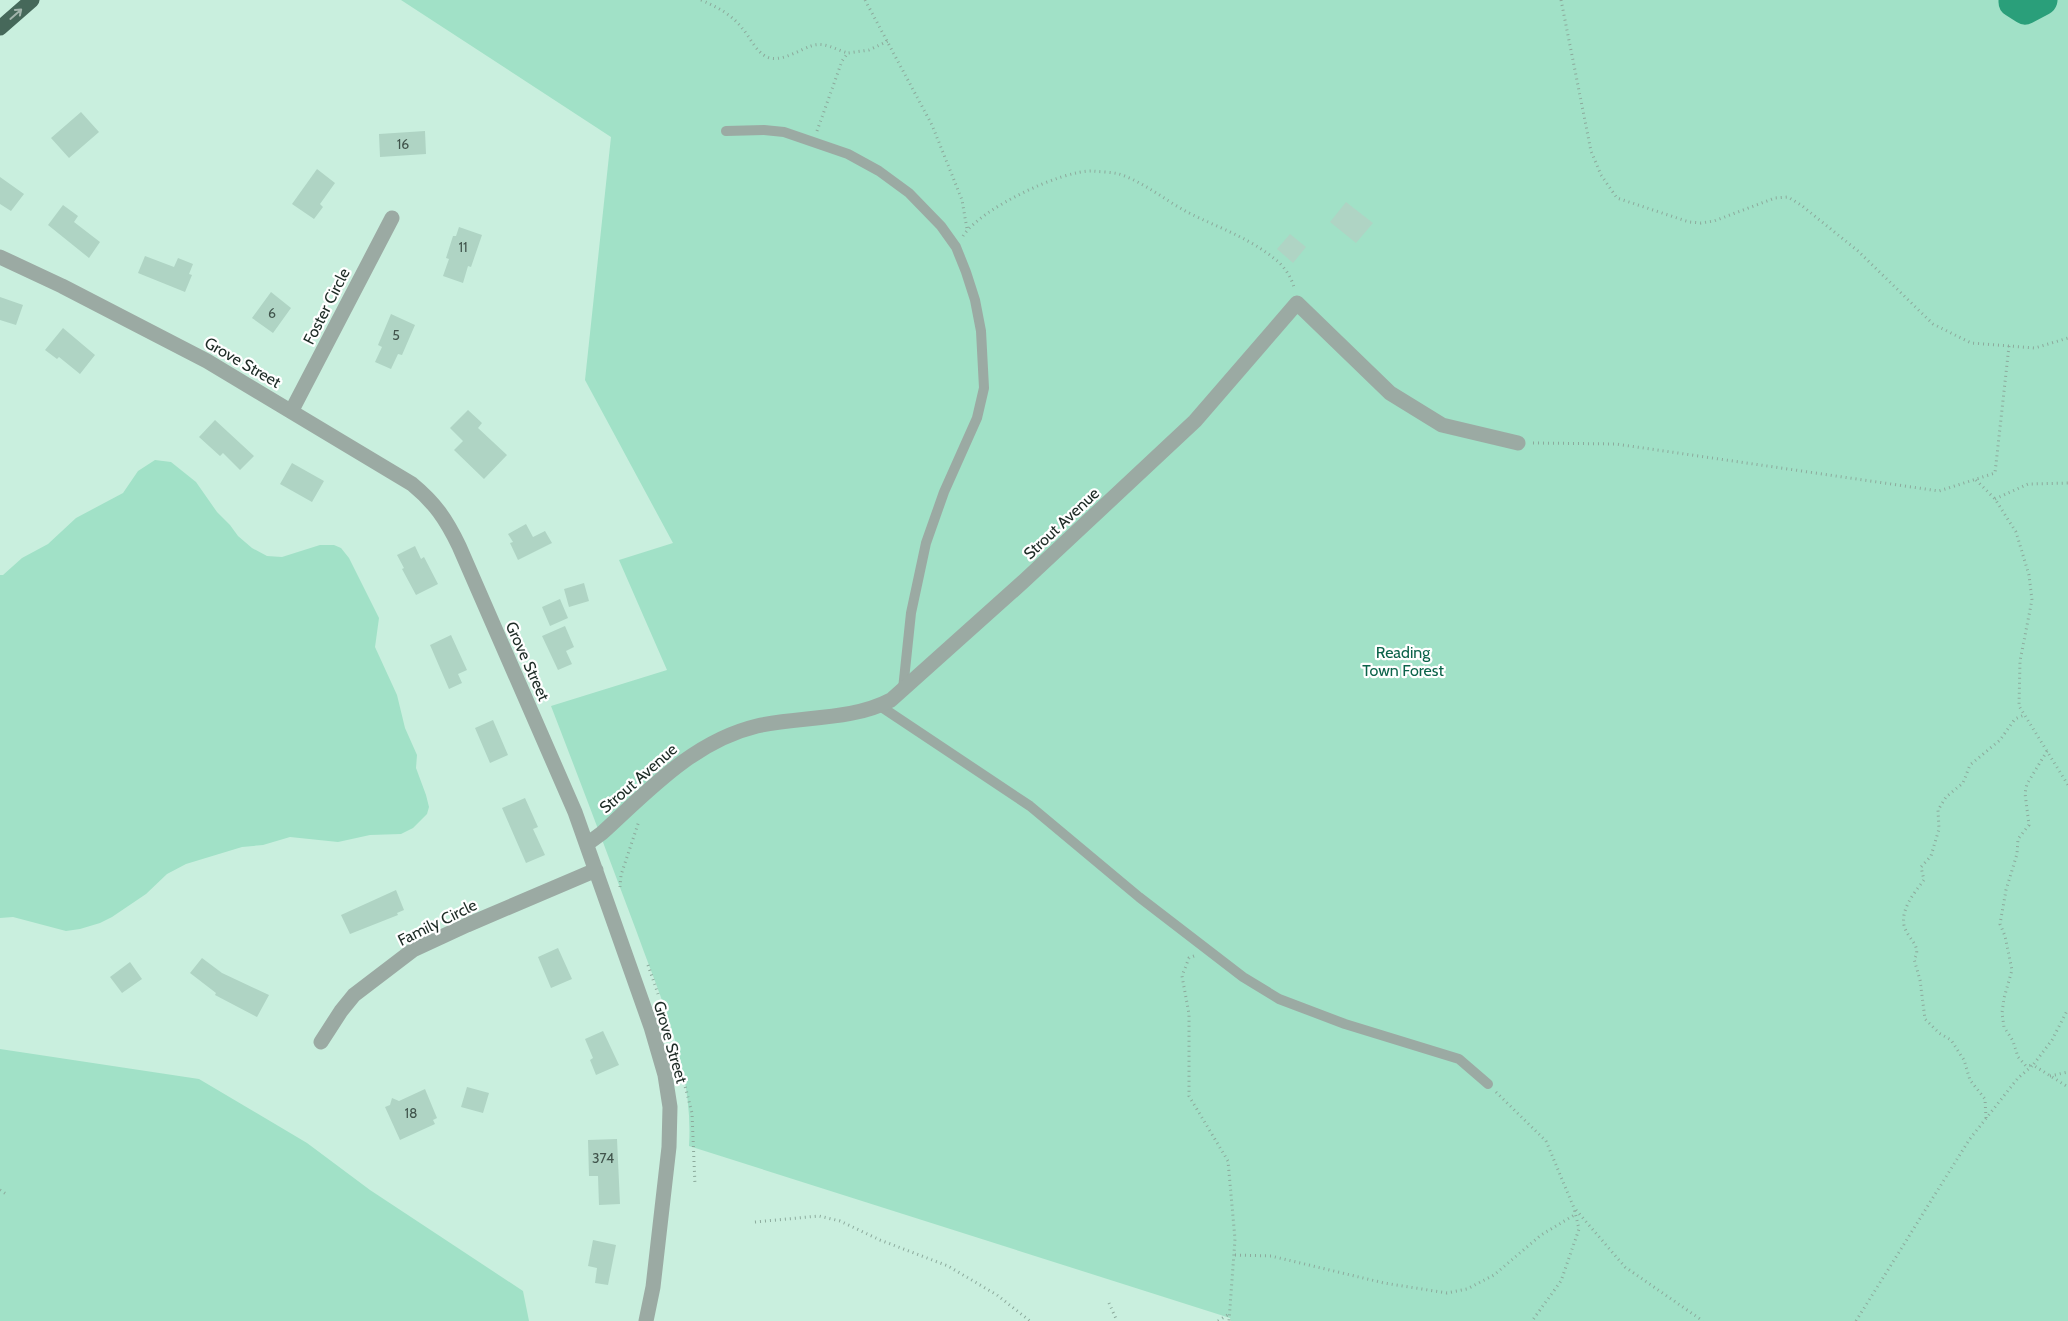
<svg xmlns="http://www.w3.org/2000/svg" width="2068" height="1321" font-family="Cabin,sans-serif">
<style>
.green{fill:#a1e1c7}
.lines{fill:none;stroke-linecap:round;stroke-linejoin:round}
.river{stroke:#2a9f7a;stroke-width:31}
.building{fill:#afd4c4}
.path{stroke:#8caa9c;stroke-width:3;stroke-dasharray:1 4;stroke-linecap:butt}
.lane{stroke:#9baaa3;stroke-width:10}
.street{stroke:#9baaa3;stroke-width:15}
.highway{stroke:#46685a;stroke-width:15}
.oneway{stroke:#a2b4ac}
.labels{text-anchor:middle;stroke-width:4.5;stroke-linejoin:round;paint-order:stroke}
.number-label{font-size:14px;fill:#41544c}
.street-label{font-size:16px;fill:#1c2a24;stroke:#fff}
.park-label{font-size:16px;fill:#0c634a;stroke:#fff}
</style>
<rect width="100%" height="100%" fill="#c9efde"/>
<path class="green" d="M 401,0 L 2068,0 L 2068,1321 L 1231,1321 L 1230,1318 L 689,1146 C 694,1070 661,1000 636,930 C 608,855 580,781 551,706 L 667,670 L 619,560 L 673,543 L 585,380 L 611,137 Z
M 155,460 L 171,462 L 196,482 L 217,512 L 230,525 L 238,536 L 252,548 L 267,556 L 282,557 L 320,545 L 334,545 L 341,548 L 349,558 L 379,618 L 375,647 L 397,695 L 405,728 L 417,755 L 416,768 L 426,795 L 429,807 L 427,814 L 413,828 L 401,834 L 370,835 L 338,842 L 290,837 L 263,845 L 242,847 L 186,864 L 167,874 L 146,894 L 112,917 L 100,923 L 80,929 L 66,931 L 13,917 L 0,918 L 0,575 L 3,575 L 22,558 L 48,544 L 76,518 L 123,493 L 138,471 Z
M 0,1049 L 199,1079 L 307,1143 L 370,1190 L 523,1291 L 529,1321 L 0,1321 Z"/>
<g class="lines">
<path class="river" d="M 2014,0 L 2014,2 L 2025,9 L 2042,0"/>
</g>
<path class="building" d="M 81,112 L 99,132 L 69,158 L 51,138 Z
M 425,131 L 426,154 L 380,157 L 379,134 Z
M 317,169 L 335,183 L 320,204 L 323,207 L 314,219 L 292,204 Z
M 0,177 L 24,194 L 11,211 L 0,204 Z
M 1346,202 L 1373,223 L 1356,243 L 1330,222 Z
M 63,205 L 78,216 L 74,222 L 100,242 L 89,258 L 48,225 Z
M 459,227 L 482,235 L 471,267 L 468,266 L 463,283 L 443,276 L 449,259 L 446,258 L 453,236 L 456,236 Z
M 1290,234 L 1306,247 L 1293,263 L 1277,249 Z
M 145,256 L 174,267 L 178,258 L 193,264 L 189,274 L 192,275 L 185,292 L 138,273 Z
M 271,292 L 291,308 L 273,333 L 252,318 Z
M 0,297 L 23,305 L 16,325 L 0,320 Z
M 391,314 L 415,325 L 402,355 L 398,354 L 391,369 L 375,362 L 382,347 L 378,345 Z
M 63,328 L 95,355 L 80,374 L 59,357 L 57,359 L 45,350 Z
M 468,410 L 482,423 L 478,428 L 507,455 L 484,479 L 454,450 L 463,441 L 450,428 Z
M 215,420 L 254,456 L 240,470 L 223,453 L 220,456 L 199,437 Z
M 292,463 L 324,481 L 312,502 L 280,484 Z
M 526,524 L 533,537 L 545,531 L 552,543 L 518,560 L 510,543 L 513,542 L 508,534 Z
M 415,546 L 421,559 L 424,557 L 438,584 L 416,595 L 402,569 L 404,568 L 397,555 Z
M 584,583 L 589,601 L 569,607 L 564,589 Z
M 560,599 L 568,618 L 550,626 L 542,607 Z
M 565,626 L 574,647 L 566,651 L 572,664 L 558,670 L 542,636 Z
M 451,635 L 467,670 L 458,674 L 462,683 L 449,689 L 430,645 Z
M 493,720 L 508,755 L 490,763 L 475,728 Z
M 525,798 L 538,827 L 533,829 L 545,855 L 526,863 L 502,808 Z
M 396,890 L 404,910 L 397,913 L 398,915 L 350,934 L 341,915 Z
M 558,948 L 572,979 L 551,988 L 538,957 Z
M 202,958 L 222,973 L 269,995 L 257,1017 L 215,995 L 216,993 L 190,973 Z
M 130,962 L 142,979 L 122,993 L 110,977 Z
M 603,1031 L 619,1065 L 596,1075 L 590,1060 L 593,1058 L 585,1039 Z
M 467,1087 L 489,1093 L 483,1113 L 461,1107 Z
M 425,1089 L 437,1118 L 433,1120 L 435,1124 L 400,1140 L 385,1107 L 390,1105 L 392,1098 L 399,1101 Z
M 617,1139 L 620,1204 L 599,1205 L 598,1176 L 589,1176 L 588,1140 Z
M 593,1240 L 616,1245 L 608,1285 L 595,1283 L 597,1268 L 588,1266 Z"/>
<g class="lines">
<path class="path" d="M 701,0 C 717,7 731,14 742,28 C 750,37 756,52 767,57 C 780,63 799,50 811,46 C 824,41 836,50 848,53
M 865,0 L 932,125 L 962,200 L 967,229
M 1561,0 L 1591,151 L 1601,175 L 1617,198 L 1689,222 L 1701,223 L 1714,221 L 1775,198 L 1788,197 L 1801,205 L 1858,251 L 1933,324 L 1971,343 L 2035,348 L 2068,338
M 817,131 L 842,61 L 848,53 L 869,50 L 888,41
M 963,236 C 980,209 1061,170 1093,171 C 1101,172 1111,172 1119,174 C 1144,182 1166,201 1189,213 C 1219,228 1250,238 1276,260 C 1284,266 1292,278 1294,288
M 1533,443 L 1616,444 L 1939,491 L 1995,473 L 2009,346
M 1976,480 L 1995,499 L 2016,532 L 2029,575 L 2032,600 L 2020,661 L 2019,706 L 2068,785
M 1995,499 L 2028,484 L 2068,483
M 2047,751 L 2027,784 L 2025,793 L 2029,825 L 2018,839 L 2017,854 L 2006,890 L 2000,924 L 2005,936 L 2012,970 L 2004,998 L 2002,1013 L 2004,1027 L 2013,1041 L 2018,1057 L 2026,1066 L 2033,1065 L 2052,1040 L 2068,1009
M 620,887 L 621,875 L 639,821
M 1194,956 L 1189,958 L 1182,976 L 1189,1014 L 1189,1096 L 1228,1161 L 1235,1239 L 1229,1321
M 648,965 L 658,994
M 2050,1076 L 2068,1072
M 684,1082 L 692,1113 L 695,1185
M 1496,1092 L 1546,1141 L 1574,1208 L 1579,1229 L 1561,1281 L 1532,1321
M 1986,1118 L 1985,1099 L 1970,1080 L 1964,1060 L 1951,1040 L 1939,1033 L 1925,1019 L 1920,980 L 1914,959 C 1923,946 1907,939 1904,925 C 1901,908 1915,892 1924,880 L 1921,867 L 1931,856 L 1939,829 L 1938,810 L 1946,797 L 1963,783 L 1970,765 L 2000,740 L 2015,719 L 2024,715
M 0,1190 L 6,1194
M 1576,1210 L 1625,1267 L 1703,1321
M 755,1222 L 819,1216 L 840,1221 L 880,1240 L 948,1266 L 997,1295 L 1030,1321
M 1235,1255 L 1271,1256 L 1384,1283 L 1447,1293 L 1467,1289 L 1494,1275 L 1541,1235 L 1576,1214
M 1109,1303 L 1117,1321
M 1218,1321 L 1229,1314
M 1856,1321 L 1969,1140 L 2018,1078 L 2033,1065 L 2068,1087"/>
<path class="lane" d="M 726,131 L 764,130 L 784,132 L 848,154 L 879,171 L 909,193 L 941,226 L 956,247 L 966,272 L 975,300 L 981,331 L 984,388 L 977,418 L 944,492 L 926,543 L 911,613 L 903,689
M 880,706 L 1030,806 L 1139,897 L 1243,977 L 1279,999 L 1345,1024 L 1459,1059 L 1488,1084"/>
<path class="street" d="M 0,257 L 62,286 L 207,361 L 412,484 C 435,503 446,519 459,546 L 575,812 L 651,1027 L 665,1075 L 670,1107 L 669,1147 L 653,1287 L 646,1321
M 292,410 L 392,218
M 587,844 L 602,833 C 649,790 694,741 757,726 C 801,716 851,721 891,700 L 1025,580 L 1195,421 L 1297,303 L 1390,393 L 1442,425 L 1518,443
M 321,1042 L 341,1011 L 354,995 L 413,950 L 467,925 L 596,870"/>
<path class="highway" d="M 0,28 L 32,0"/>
</g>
<defs><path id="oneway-shaft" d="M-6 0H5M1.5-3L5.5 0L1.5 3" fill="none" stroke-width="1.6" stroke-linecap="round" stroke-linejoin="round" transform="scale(1.25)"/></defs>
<use class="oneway" href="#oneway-shaft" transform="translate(16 14) rotate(-41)"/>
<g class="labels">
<g class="number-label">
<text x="403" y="149">16</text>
<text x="463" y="252">11</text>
<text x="272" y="318">6</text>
<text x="396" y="340">5</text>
<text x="411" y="1118">18</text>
<text x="603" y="1163">374</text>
</g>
<g class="street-label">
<text transform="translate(326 306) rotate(-63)" y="6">Foster Circle</text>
<text transform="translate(243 362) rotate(30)" y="6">Grove Street</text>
<text transform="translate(1061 523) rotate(-43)" y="6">Strout Avenue</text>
<text transform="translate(528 661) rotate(66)" y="6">Grove Street</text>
<text transform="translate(638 778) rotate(-41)" y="6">Strout Avenue</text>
<text transform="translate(437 922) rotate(-26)" y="6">Family Circle</text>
<text transform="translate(671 1042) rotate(74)" y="6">Grove Street</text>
</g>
<g class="park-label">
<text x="1403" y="658">Reading<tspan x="1403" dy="18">Town Forest</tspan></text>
</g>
</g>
</svg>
